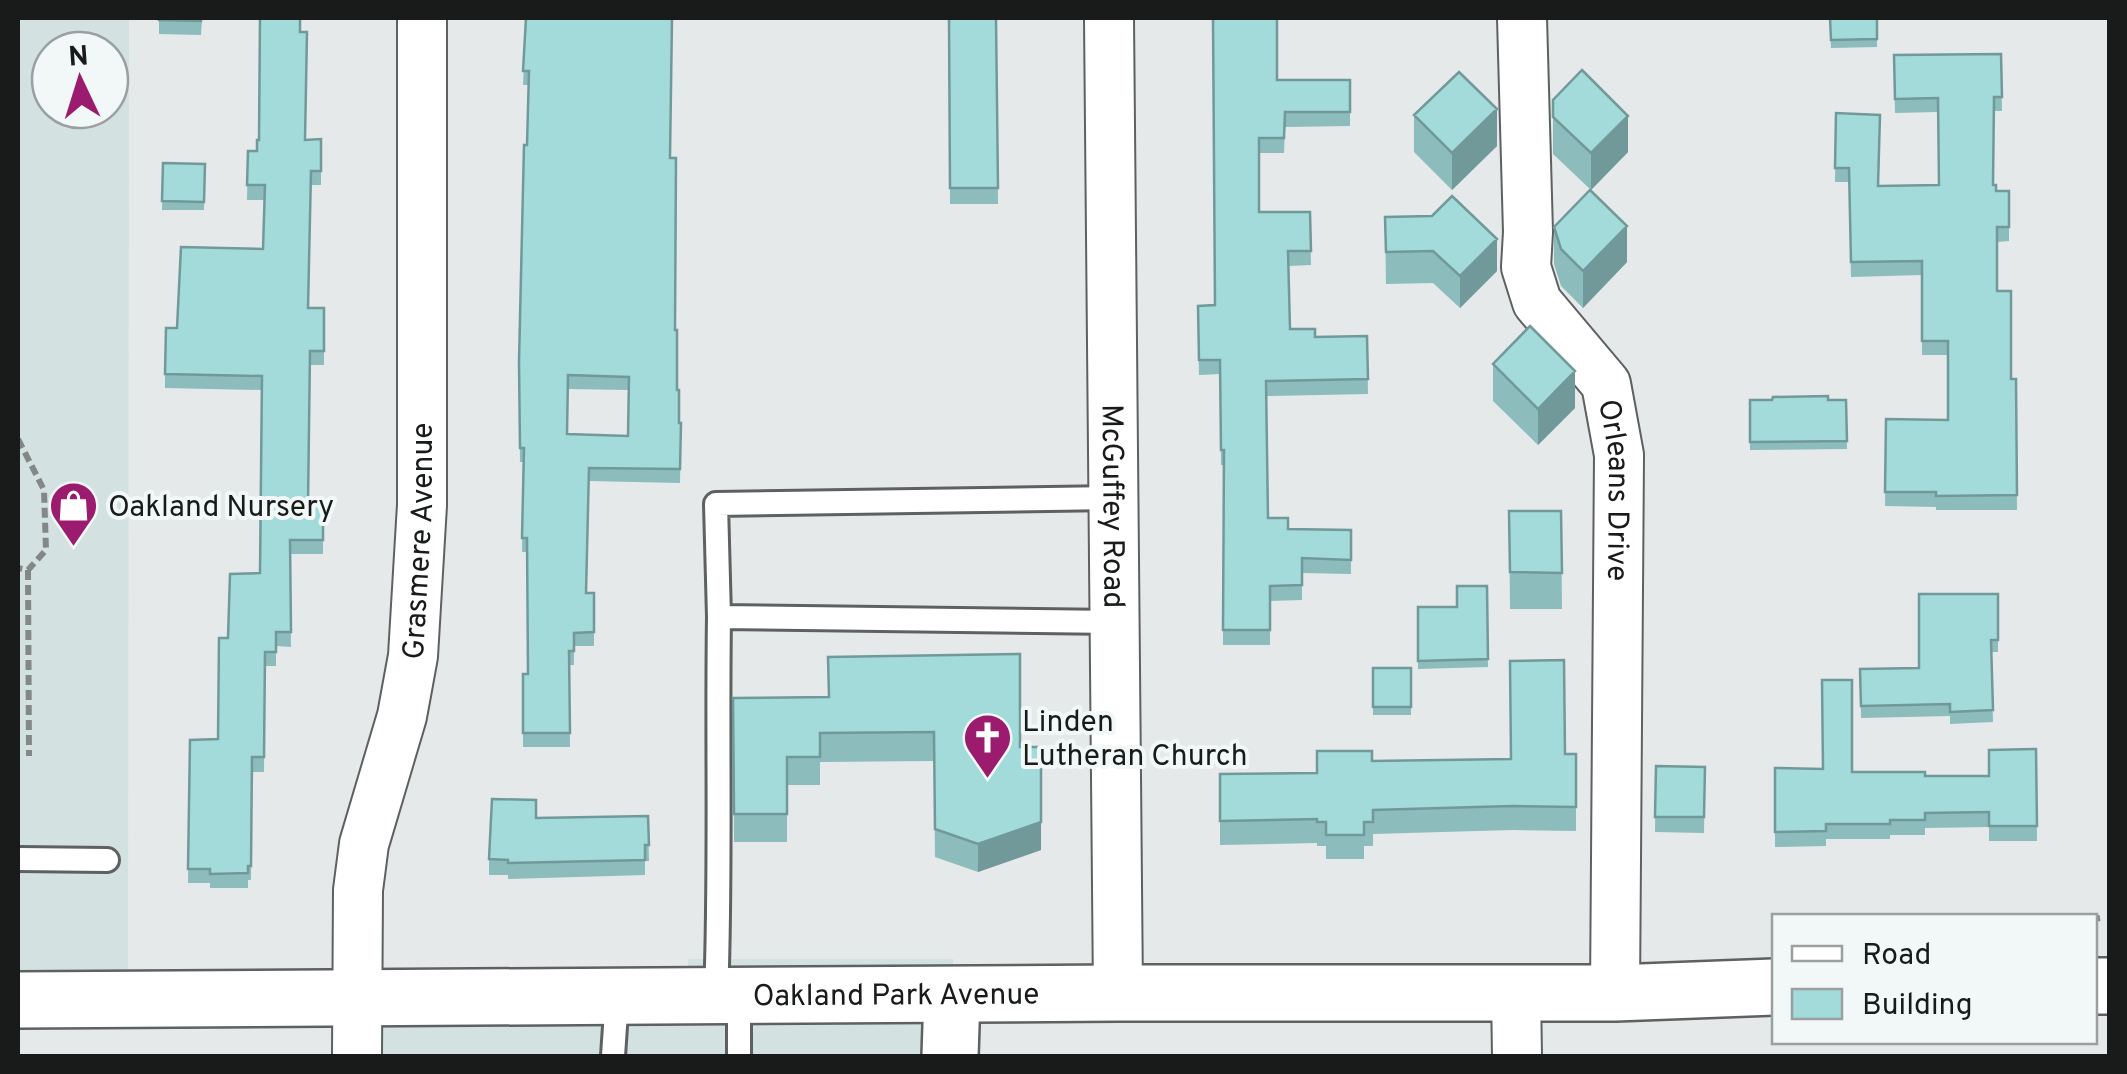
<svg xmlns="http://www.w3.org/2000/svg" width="2127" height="1074" font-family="Overpass,sans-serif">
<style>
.built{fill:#d3e1e0;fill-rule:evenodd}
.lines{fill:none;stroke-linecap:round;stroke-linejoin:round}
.lane-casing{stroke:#5d6161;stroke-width:28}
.street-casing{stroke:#5d6161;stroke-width:52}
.secondary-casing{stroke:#5d6161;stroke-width:60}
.path{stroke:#848787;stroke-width:6;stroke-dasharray:10 5;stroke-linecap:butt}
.lane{stroke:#fff;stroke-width:22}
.street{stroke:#fff;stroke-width:48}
.secondary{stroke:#fff;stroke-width:55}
.wall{fill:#8cbcbc;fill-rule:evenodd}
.shaded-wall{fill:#729999}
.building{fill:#a3dbdb;stroke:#729999;stroke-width:2.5;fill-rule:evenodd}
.labels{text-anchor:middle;stroke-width:8;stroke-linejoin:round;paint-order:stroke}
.street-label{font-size:30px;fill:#191b1b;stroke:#f2f7f7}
.poi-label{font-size:30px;fill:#191b1b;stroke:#f2f7f7;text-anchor:start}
</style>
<rect width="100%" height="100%" fill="#e5e9e9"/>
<path class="built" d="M 18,18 L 129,18 L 128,987 L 18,986 ZM 50,50 L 110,50 L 110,110 L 50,110 Z
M 688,959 L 953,959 L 953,1056 L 353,1056 L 353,997 L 688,996 Z"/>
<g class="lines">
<defs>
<path id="lane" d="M 1113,498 L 716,504 L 719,617 L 1115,622
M 18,859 L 107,860
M 716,997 C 721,870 717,743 719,617
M 613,1056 L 617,997
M 739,1056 L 739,997"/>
<g id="street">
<path id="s1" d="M 1109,18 L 1118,993"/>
<path id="s2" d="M 1522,18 L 1528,232 L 1526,267 L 1537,302 L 1606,384 L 1619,455 L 1615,993"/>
<path d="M 1516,993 L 1517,1056"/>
<path id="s3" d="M 357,1056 L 358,890 L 364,844 L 402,716 L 413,656 L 422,505 L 422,18"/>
</g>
<g id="secondary">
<path d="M 2094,986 L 2110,986"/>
<path id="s4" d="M 18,1000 L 1118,993 L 1615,993 L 1774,987"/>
<path d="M 950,1056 L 952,995"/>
</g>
</defs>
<use href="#lane" class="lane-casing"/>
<use href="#street" class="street-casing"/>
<use href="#secondary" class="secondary-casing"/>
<path class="path" d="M 18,439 L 44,490 L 46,550 L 28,570 L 18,568
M 28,570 L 29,756
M 2094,919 L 2100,918"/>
<use href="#lane" class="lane"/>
<use href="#street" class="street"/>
<use href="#secondary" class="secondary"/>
</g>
<path class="wall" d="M 159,18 L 300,18 L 306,140 L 321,139 L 321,185 L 311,185 L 308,308 L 324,308 L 324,365 L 310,365 L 308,504 L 323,504 L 323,554 L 290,554 L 291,647 L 276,646 L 276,666 L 265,666 L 264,772 L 252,772 L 251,880 L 248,880 L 248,888 L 210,888 L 210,883 L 188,883 L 190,740 L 218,739 L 228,638 L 260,573 L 262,390 L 165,388 L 165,374 L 177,328 L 263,249 L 264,200 L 247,200 L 248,151 L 257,151 L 259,140 L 260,19 L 202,19 L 201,35 L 159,34 Z
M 526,18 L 670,158 L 677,390 L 679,423 L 681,423 L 680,483 L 589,481 L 586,593 L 594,593 L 594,646 L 574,646 L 574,665 L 569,665 L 570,747 L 523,747 L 523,674 L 528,674 L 527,552 L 522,552 L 523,462 L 520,462 L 519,362 L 529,85 L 523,85 ZM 568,389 L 629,390 L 628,436 L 567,434 Z
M 949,18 L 996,18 L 998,204 L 950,204 Z
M 1213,18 L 1277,80 L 1350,80 L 1350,126 L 1285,127 L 1284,153 L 1259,153 L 1259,212 L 1310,212 L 1311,265 L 1288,266 L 1290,329 L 1315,337 L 1367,336 L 1368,394 L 1266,396 L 1268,518 L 1288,529 L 1351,530 L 1351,574 L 1302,573 L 1302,600 L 1270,601 L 1270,645 L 1223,645 L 1224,465 L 1221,465 L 1220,374 L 1199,375 L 1198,320 L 1215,305 Z
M 1830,18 L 1877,18 L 1877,47 L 1831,48 Z
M 2001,54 L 2002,111 L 1994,111 L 1993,185 L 1996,191 L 2009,191 L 2009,241 L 1997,242 L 1997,291 L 2011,379 L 2016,379 L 2017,510 L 1936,510 L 1936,507 L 1885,506 L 1886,419 L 1948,420 L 1948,355 L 1922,355 L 1922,275 L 1851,277 L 1849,182 L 1835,182 L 1836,113 L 1878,186 L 1939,185 L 1938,112 L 1895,113 L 1894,55 Z
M 1553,100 L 1628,152 L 1591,190 L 1553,154 Z
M 1414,115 L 1497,146 L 1452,190 L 1414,152 Z
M 163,163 L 205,164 L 204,210 L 162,210 Z
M 1385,217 L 1497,271 L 1460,308 L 1433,283 L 1386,284 Z
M 1554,227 L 1627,262 L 1583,308 L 1561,286 L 1554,264 Z
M 1493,364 L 1575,408 L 1538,445 L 1493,401 Z
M 1750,400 L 1846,400 L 1847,449 L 1750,450 Z
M 1509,511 L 1561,511 L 1562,609 L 1510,609 Z
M 1487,586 L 1488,667 L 1418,669 L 1418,607 L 1457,607 Z
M 1998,594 L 1998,652 L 1991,652 L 1993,722 L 1950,724 L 1950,716 L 1861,718 L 1860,669 L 1919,668 Z
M 1373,668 L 1411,668 L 1411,715 L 1373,715 Z
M 733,698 L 1020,747 L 1041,850 L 978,872 L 935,857 L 934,761 L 820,762 L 820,785 L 787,785 L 787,842 L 734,842 Z
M 2036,749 L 2037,841 L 1989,841 L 1989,827 L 1925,828 L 1925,835 L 1890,835 L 1890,839 L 1826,839 L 1826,846 L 1775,847 L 1775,768 L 1925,776 L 1989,776 Z
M 1565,754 L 1576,754 L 1576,831 L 1512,830 L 1373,834 L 1373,846 L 1364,846 L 1364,859 L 1326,859 L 1326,846 L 1317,846 L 1317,843 L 1220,845 L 1220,774 L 1317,773 L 1372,761 L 1511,759 Z
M 1656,766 L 1705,767 L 1704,833 L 1655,832 Z
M 648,816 L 649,861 L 645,861 L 645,875 L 508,879 L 508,875 L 489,875 L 489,859 L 536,818 Z"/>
<path class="shaded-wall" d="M 1497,109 L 1497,146 L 1452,190 L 1452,153 Z
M 1628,116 L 1628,152 L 1591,190 L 1591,153 Z
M 1627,226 L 1627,262 L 1583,308 L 1583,271 Z
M 1497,239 L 1497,271 L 1460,308 L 1460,276 Z
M 1575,371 L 1575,408 L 1538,445 L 1538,409 Z
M 1041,822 L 1041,850 L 978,872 L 978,844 Z"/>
<path class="building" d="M 159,18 L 201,18 L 201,21 L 159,20 Z
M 260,18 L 300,18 L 300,32 L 307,32 L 305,140 L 321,139 L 321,171 L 311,171 L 308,308 L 324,308 L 324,351 L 310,351 L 308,504 L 323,504 L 323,540 L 290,540 L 291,632 L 276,632 L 276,652 L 265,652 L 264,757 L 252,757 L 251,866 L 248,866 L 248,873 L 210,874 L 210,869 L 188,869 L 190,740 L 218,739 L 219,638 L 228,638 L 230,574 L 260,573 L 262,376 L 165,374 L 166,328 L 177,328 L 181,247 L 263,249 L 265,185 L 247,185 L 248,151 L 257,151 L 257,140 L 259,140 Z
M 526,18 L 672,18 L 670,158 L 676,158 L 675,330 L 677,330 L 677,390 L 679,390 L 679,423 L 681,423 L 680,469 L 589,468 L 586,593 L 594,593 L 594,632 L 574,633 L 574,651 L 569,651 L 570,733 L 523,733 L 523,674 L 528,674 L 527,538 L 522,538 L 524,448 L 520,448 L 519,362 L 524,145 L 527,145 L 529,71 L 523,71 ZM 568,375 L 629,377 L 628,436 L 567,434 Z
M 949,18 L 996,18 L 998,188 L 950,188 Z
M 1213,18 L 1277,18 L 1277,80 L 1350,80 L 1350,112 L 1285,112 L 1284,138 L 1259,138 L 1259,212 L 1310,212 L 1311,251 L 1288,251 L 1290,329 L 1315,329 L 1315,337 L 1367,336 L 1368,379 L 1266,381 L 1268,518 L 1288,518 L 1288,529 L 1351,530 L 1351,560 L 1302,558 L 1302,585 L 1270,586 L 1270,630 L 1223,630 L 1224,450 L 1221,450 L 1220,360 L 1199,360 L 1198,306 L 1215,305 Z
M 1830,18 L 1877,18 L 1877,39 L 1831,40 Z
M 2001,54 L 2002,97 L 1994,97 L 1993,185 L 1996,185 L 1996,191 L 2009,191 L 2009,227 L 1997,227 L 1997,291 L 2011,291 L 2011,379 L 2016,379 L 2017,495 L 1936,496 L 1936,492 L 1885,492 L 1886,419 L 1948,420 L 1948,341 L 1922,341 L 1922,261 L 1851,262 L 1849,168 L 1835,168 L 1836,113 L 1880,115 L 1878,186 L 1939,185 L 1938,98 L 1895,99 L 1894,55 Z
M 1582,70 L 1628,116 L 1591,153 L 1553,117 L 1553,100 Z
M 1459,72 L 1497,109 L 1452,153 L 1414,115 Z
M 163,163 L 205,164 L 204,202 L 162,201 Z
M 1590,190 L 1627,226 L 1583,271 L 1561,249 L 1554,227 Z
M 1452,196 L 1497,239 L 1460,276 L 1433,251 L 1386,252 L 1385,217 L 1432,216 Z
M 1530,326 L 1575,371 L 1538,409 L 1493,364 Z
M 1828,396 L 1828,400 L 1846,400 L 1847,441 L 1750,442 L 1750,400 L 1772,400 L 1773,397 Z
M 1509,511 L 1561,511 L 1562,573 L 1510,572 Z
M 1457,586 L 1487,586 L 1488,659 L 1418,661 L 1418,607 L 1457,607 Z
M 1919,594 L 1998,594 L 1998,640 L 1991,640 L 1993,710 L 1950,712 L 1950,704 L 1861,706 L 1860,669 L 1919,668 Z
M 1020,654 L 1020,747 L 1041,747 L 1041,822 L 978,844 L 935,829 L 934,732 L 820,733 L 820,757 L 787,757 L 787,814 L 734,814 L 733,698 L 829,697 L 828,657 Z
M 1564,660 L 1565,754 L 1576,754 L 1576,807 L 1512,806 L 1373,810 L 1373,822 L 1364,822 L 1364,835 L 1326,835 L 1326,822 L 1317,822 L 1317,819 L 1220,821 L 1220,774 L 1317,773 L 1317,751 L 1372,751 L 1372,761 L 1511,759 L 1510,661 Z
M 1373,668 L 1411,668 L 1411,707 L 1373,707 Z
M 1822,680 L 1852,680 L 1852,772 L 1925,772 L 1925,776 L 1989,776 L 1989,750 L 2036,749 L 2037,826 L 1989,826 L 1989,812 L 1925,813 L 1925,820 L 1890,820 L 1890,824 L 1826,824 L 1826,831 L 1775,832 L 1775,768 L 1823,769 Z
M 1656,766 L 1705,767 L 1704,817 L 1655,817 Z
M 492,799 L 536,800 L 536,818 L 648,816 L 649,845 L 645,845 L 645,860 L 508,863 L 508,860 L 489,859 Z"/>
<defs>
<symbol id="shop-pin" viewBox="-11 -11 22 30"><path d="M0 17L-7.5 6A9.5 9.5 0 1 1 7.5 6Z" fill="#9b1b6f" stroke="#f2f7f7"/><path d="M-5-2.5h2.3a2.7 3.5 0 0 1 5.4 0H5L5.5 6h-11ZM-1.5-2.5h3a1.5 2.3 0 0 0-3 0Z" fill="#fff"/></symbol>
<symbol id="church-pin" viewBox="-11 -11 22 30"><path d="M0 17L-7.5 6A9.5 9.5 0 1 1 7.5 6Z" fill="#9b1b6f" stroke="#f2f7f7"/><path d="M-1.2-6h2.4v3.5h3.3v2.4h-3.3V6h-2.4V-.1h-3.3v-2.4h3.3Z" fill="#fff"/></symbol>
</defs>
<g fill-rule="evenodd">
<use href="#shop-pin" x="46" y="478" width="55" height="75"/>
<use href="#church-pin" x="960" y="710" width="55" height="75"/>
</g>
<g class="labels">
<g class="street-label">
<text dy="10" stroke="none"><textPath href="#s2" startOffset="500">Orleans Drive</textPath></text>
<text dy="10" stroke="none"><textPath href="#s1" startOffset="488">McGuffey Road</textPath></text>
<text dy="10" stroke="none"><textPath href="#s3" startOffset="522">Grasmere Avenue</textPath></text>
<text dy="10" stroke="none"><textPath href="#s4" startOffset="878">Oakland Park Avenue</textPath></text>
</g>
<g class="poi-label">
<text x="108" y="516">Oakland Nursery</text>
<text x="1022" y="731">Linden<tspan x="1022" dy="34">Lutheran Church</tspan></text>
</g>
</g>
<rect width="2127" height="1074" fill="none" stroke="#191b1b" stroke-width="40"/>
<rect x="1772" y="914" width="325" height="130" fill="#f2f7f7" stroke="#9b9f9f" stroke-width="2.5"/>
<rect x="1792" y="946" width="50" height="15" fill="#ffffff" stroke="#9b9f9f" stroke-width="2.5"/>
<text x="1862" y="964" font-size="30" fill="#191b1b">Road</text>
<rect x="1792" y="989" width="50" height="30" fill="#a3dbdb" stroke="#9b9f9f" stroke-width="2.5"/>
<text x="1862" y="1014" font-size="30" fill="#191b1b">Building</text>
<g transform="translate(80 80) rotate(356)"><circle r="48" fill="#f2f7f7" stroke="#9b9f9f" stroke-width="2.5"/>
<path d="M0-8L18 38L0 25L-18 38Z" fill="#9b1b6f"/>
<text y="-15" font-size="28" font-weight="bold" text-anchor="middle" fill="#191b1b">N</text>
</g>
</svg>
